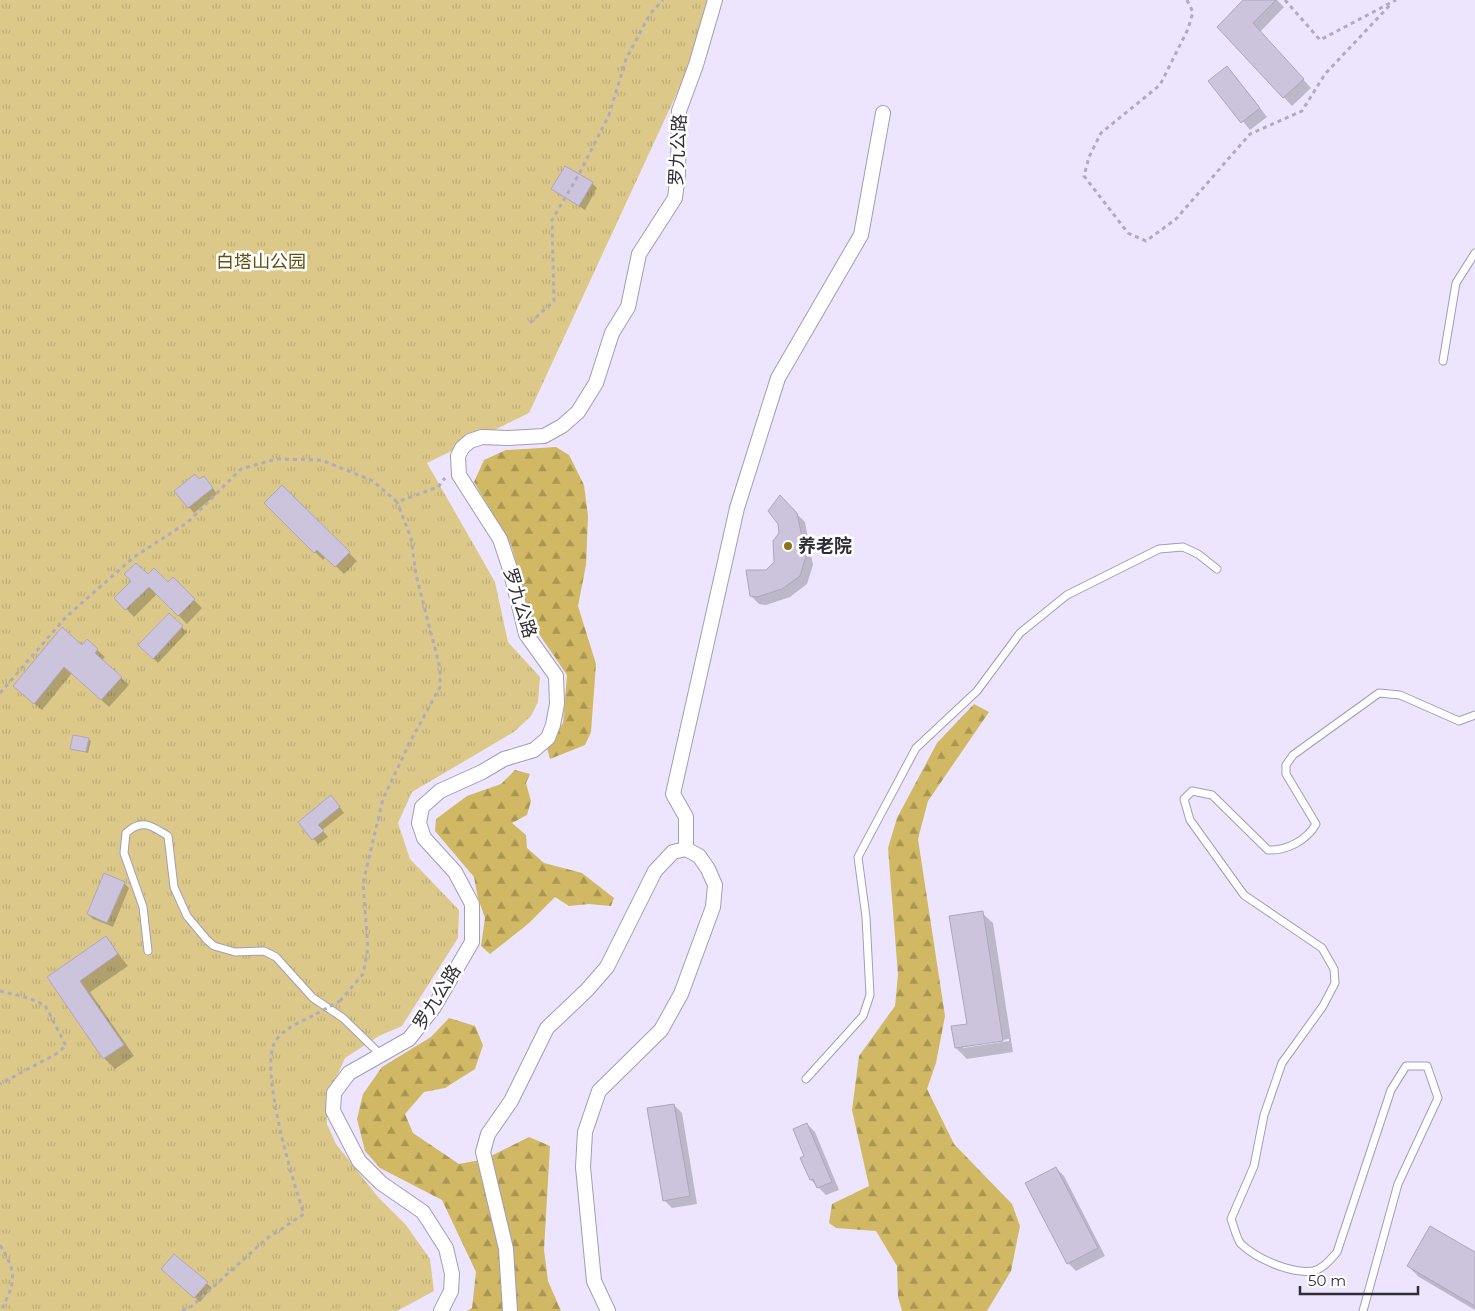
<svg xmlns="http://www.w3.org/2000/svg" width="1475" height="1311" font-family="Montserrat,'Noto Sans SC',sans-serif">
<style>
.forest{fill:url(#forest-firs)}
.park{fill:url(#park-tufts)}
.shadow{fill:#0003;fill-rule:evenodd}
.building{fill:#ccc4dc;stroke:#aea6bd}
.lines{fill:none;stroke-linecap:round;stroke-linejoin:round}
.service-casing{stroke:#a49cb3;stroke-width:9}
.minor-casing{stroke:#a49cb3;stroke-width:16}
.path{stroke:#b1abbe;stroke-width:3;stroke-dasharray:4 4;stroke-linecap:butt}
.service{stroke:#fff;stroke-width:7}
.minor{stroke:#fff;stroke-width:14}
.path-bridge{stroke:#b1abbe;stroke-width:3;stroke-dasharray:4 4;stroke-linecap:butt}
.poi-dot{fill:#8b7316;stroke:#fff;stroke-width:2}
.labels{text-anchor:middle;stroke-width:5;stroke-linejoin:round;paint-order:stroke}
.street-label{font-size:18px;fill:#2f2c35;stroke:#fff}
.park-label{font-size:18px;fill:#635110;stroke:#fff}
.poi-label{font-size:18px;font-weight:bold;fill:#2f2c35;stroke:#fff;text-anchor:start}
</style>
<defs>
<pattern id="forest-firs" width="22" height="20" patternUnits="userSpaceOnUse" patternTransform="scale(1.25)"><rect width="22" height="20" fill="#d1b864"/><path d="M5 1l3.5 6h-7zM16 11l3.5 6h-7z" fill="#aa9653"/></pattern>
<pattern id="park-tufts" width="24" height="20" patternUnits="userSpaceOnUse" patternTransform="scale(1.25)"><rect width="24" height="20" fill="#dcc98a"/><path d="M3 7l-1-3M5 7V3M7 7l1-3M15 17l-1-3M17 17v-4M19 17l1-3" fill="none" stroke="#bdad78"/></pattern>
</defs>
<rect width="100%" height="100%" fill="#ede5fd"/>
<path class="forest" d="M 556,447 L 569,455 L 584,485 L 588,516 L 586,565 L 578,606 L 596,664 L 591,732 L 585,745 L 550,759 L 547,748 L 563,723 L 567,675 L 535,628 L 524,603 L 518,569 L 511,545 L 474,482 L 484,460 L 506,450 Z
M 974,704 L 989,712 L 928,801 L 918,839 L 945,1016 L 936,1063 L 927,1089 L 954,1144 L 1012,1204 L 1020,1226 L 1011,1271 L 987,1311 L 902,1311 L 898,1297 L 897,1266 L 876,1231 L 836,1228 L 829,1223 L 832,1204 L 869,1186 L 852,1110 L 859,1056 L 895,1006 L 898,975 L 888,848 L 897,818 L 937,743 Z
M 515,770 L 530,774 L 526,783 L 531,801 L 527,815 L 512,823 L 526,835 L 527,848 L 544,863 L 582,873 L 614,898 L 611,906 L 589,904 L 569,906 L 555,897 L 528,924 L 490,954 L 481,946 L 485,918 L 478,898 L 474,877 L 435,831 L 436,819 L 467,796 L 501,784 Z
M 449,1018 L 475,1026 L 483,1045 L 475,1069 L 445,1088 L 424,1092 L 405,1114 L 413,1133 L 459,1164 L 485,1159 L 529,1137 L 550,1146 L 544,1250 L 548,1281 L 561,1311 L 467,1311 L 472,1308 L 476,1272 L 442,1200 L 380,1168 L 365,1151 L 357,1119 L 363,1094 L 382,1067 L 431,1037 Z"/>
<path class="park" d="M 0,0 L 720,0 L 529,413 L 427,463 L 495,582 L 508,642 L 540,677 L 538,702 L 531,716 L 514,732 L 412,792 L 398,823 L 410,859 L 459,910 L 458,938 L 402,1026 L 379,1036 L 345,1058 L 327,1098 L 327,1124 L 336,1144 L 378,1197 L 406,1225 L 430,1259 L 434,1291 L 397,1311 L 0,1311 Z"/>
<path class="shadow" d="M 1245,0 L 1277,0 L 1284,7 L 1260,32 L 1311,88 L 1292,106 L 1218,27 Z
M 1235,76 L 1267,117 L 1250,130 L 1210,81 Z
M 592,183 L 597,188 L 585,210 L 552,189 Z
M 200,481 L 209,483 L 217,494 L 194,513 L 176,491 Z
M 282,486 L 357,561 L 344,574 L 326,557 L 323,560 L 266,503 Z
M 780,497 L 805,522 L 813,565 L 807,584 L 790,597 L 766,605 L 759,604 L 751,596 L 766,572 L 775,563 L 781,533 Z
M 148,576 L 168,583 L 173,579 L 202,608 L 187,624 L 157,594 L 134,617 L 116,598 Z
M 169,615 L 187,632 L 158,663 L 140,645 Z
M 87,641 L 105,657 L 102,660 L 129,685 L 109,707 L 72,673 L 42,710 L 22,693 Z
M 88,739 L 91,741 L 88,753 L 72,748 Z
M 336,802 L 344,813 L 322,830 L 328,837 L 318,844 L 299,822 Z
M 124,883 L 129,888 L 113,927 L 93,919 L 88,914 Z
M 982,913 L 993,923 L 1013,1052 L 967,1059 L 956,1048 L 953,1027 L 968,1025 ZM 1009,1039 L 1009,1041 L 963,1048 L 963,1046 Z
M 106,938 L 128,966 L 90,992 L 134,1056 L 115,1069 L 104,1058 L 49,977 Z
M 674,1105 L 682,1113 L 697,1204 L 672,1208 L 664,1200 Z
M 807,1124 L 815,1132 L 839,1190 L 826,1195 L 811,1180 L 806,1157 Z
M 1056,1168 L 1064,1176 L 1105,1256 L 1076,1271 L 1068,1263 Z
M 1475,1254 L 1475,1310 L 1419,1277 L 1408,1266 Z
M 175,1256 L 212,1288 L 200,1302 L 168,1274 Z"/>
<path class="building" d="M 1243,0 L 1276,0 L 1253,23 L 1304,79 L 1283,98 L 1217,27 Z
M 1227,66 L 1260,108 L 1241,123 L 1208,81 Z
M 565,166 L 593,182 L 579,206 L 551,189 Z
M 195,474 L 199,479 L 204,476 L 213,488 L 188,508 L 174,491 Z
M 282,485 L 350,552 L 335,567 L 317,550 L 314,553 L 264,503 Z
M 780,495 L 797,513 L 806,556 L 800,576 L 782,589 L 757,597 L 750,596 L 746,570 L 766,570 L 774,562 L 773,541 L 779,533 L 778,524 L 768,511 Z
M 136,563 L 148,574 L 154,568 L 168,582 L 173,577 L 195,599 L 178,616 L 149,587 L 125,610 L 114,598 L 131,581 L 124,574 Z
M 169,613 L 183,626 L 153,659 L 138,645 Z
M 62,627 L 82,645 L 87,639 L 98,649 L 95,653 L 122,677 L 101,700 L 64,667 L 34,704 L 13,686 Z
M 73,735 L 89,738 L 86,752 L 70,749 Z
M 331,795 L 340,807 L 318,825 L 324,831 L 312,840 L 298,822 Z
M 104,873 L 125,882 L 107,923 L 87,914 Z
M 983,911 L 1003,1041 L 955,1048 L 951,1026 L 967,1024 L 949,916 Z
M 106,936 L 118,954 L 80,981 L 124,1045 L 103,1059 L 47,977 Z
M 674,1104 L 690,1196 L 663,1201 L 647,1108 Z
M 807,1123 L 832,1182 L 817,1188 L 813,1179 L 810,1180 L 800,1158 L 804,1156 L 793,1129 Z
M 1056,1167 L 1098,1248 L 1067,1264 L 1025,1183 Z
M 1430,1226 L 1475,1252 L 1475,1306 L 1407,1266 Z
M 174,1254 L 208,1282 L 194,1298 L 161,1269 Z"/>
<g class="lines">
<defs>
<path id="service" d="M 1443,361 L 1456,283 L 1475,253
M 148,951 L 143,907 L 124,853 L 126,833 C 142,818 152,826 168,836 L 174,887 L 187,916 L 207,940 L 214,946 L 235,952 L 264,951 L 276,957 L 313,998 L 343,1018 L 380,1054
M 806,1079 L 863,1016 L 870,995 L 866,917 L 858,857 L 916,748 L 977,691 L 1020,633 L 1067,595 L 1159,549 L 1183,547 L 1198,554 L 1217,569
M 1363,1311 L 1398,1184 L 1438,1098 L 1427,1066 L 1406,1066 L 1391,1090 L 1337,1252 C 1330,1260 1323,1269 1313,1271 C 1291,1274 1257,1259 1241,1244 C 1236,1238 1234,1226 1231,1219 L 1254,1166 L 1264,1115 L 1282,1063 L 1323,1006 L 1335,983 L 1334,969 L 1322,948 L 1244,895 L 1190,820 L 1184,799 L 1192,791 L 1212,795 L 1268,850 C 1287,851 1307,840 1316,824 L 1286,774 L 1286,765 L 1293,755 L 1379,693 L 1400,695 L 1459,721 L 1475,715"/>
<path id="minor" d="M 686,849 L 686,817 L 673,794 L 737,508 L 778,378 L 861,235 L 883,113
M 441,1311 L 451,1291 L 452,1274 L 446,1248 L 423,1212 L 381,1183 L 359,1161 L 333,1111 L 334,1093 L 349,1073 L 409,1039 L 434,1007 L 472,942 L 472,904 L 455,872 L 424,838 L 419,823 L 422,807 L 440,791 L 482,772 L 504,759 L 534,750 L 548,738 L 553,725 L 557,704 L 556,676 L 526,634 L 510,569 L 500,539 L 459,475 L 458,456 L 462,448 L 470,441 L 482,437 L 508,438 L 544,436 L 562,426 L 578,412 L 596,383 L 612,333 L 628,307 L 639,254 L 675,198 L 678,174 L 679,111 L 696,65 L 715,0
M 510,1311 L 506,1249 L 483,1152 L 488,1134 L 511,1101 L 547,1028 L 587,990 L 607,967 L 655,871 L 673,852 L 686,849 L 699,856 L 708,869 L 715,885 L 713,907 L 681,994 L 661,1030 L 599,1091 L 585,1132 L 583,1167 L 594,1281 L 608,1311"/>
</defs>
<use href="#service" class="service-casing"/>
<use href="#minor" class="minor-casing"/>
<path class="path" d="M 1187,0 L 1193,12 L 1188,29 L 1160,85 L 1101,133 L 1089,157 L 1084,176 L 1128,233 L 1146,241 L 1176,219 L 1250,134 L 1302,111 L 1325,74 L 1391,4
M 1285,0 L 1320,40 L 1396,0
M 530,323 L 554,301 L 552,220 L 579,174 L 609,115 L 626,59 L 650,14 L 663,0
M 0,693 L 66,617 L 134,557 L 188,522 L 241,469 L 276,459 L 321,460 L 373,481 L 397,502 L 438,487 L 445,478
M 0,991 L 28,998 L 45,1005 L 66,1046 L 56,1054 L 0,1084
M 340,1001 L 363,974 L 368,948 L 363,883 L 383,799 L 410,742 L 440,687 L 440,668 L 416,575 L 411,538 L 397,502
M 0,1245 C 18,1274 15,1282 1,1311
M 182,1311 L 192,1306 L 266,1239 L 304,1214 C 293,1182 259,1069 275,1042 C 283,1028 303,1021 316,1014"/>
<use href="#service" class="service"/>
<use href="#minor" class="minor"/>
<path class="path-bridge" d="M 316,1014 L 340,1001"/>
</g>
<circle class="poi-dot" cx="788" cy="546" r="5"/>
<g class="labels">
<g class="street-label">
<text transform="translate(678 150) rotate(-87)" y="6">罗九公路</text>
<text transform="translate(520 603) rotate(73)" y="6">罗九公路</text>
<text transform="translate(437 997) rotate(-58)" y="6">罗九公路</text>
</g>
<g class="park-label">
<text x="261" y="268">白塔山公园</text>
</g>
<g class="poi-label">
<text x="798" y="552">养老院</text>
</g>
</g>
<path d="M1300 1286v8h118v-8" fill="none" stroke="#2f2c35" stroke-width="2.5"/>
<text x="1308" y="1286" font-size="15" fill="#2f2c35" stroke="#ffffff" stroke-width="4" paint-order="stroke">50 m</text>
</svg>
